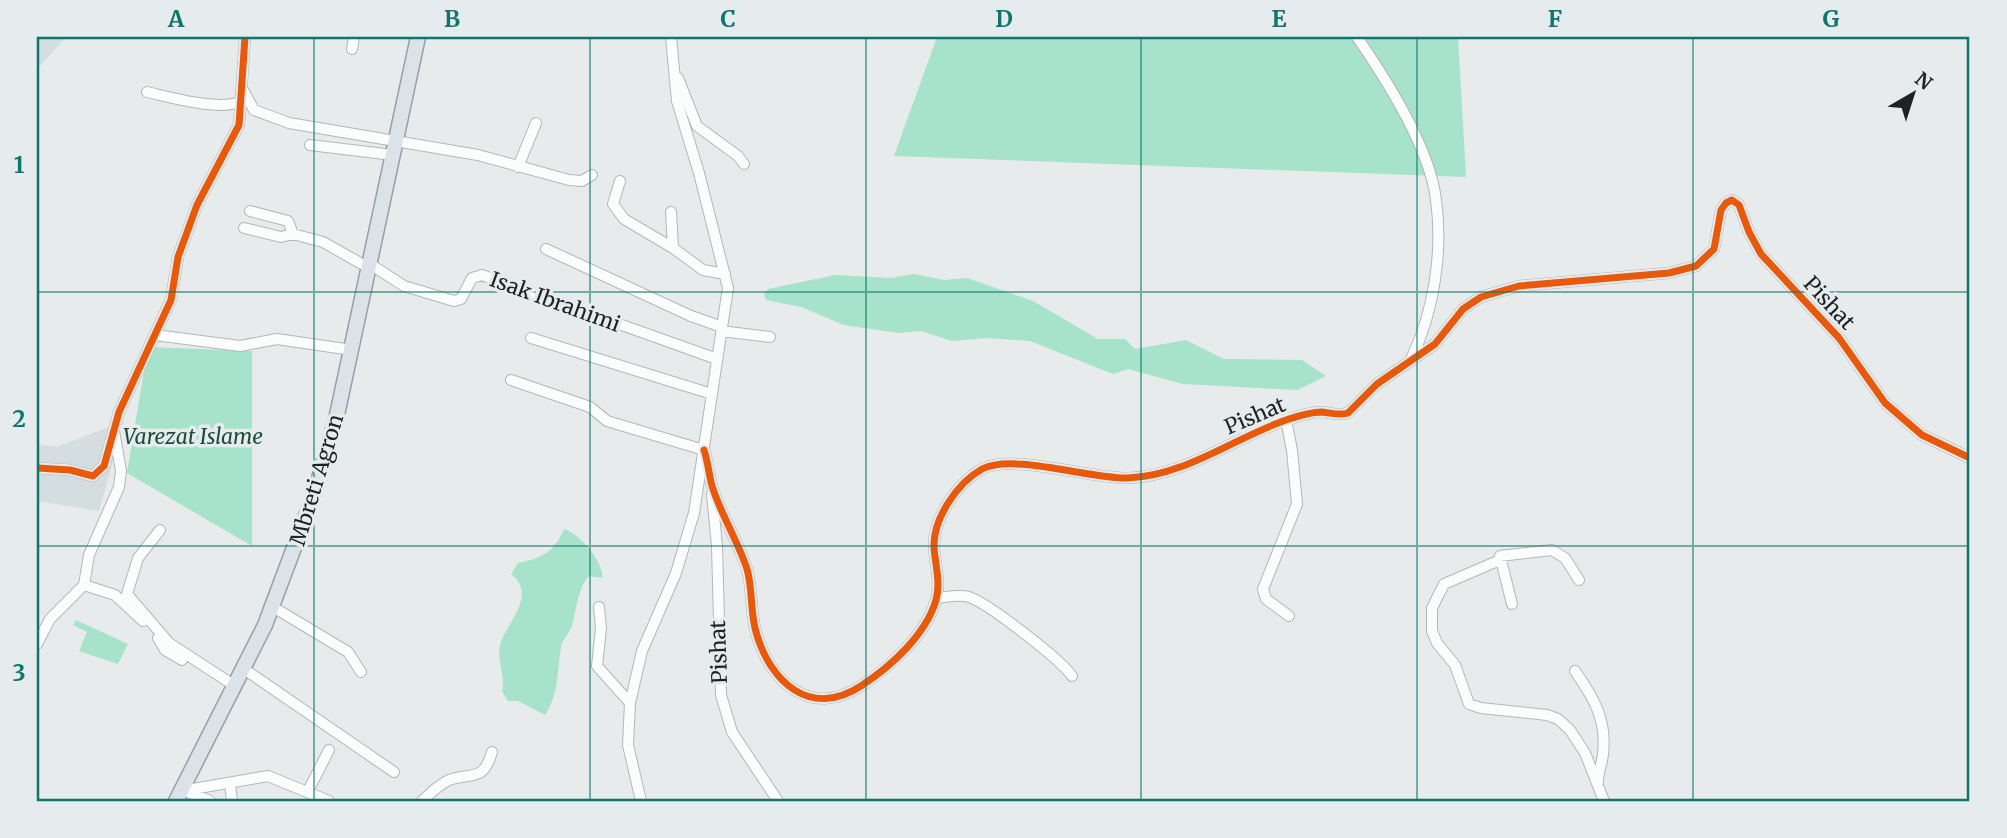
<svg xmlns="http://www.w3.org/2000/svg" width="2007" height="838" font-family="Merriweather,serif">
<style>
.built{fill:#d4dee1}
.green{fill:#a7e2ca}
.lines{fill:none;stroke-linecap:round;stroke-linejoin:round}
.minor-casing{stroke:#b4b7b8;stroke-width:12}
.primary-casing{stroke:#92a0a9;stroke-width:17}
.minor{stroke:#fbfcfc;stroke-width:10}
.primary{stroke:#dce3e8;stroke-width:14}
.cycleway-casing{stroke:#e6eced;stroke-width:11}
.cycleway{stroke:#e8590c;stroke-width:7}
.grid{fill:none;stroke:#0f766e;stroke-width:2;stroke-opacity:0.55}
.labels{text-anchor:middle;stroke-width:7;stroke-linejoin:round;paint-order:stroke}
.street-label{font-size:21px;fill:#1f2122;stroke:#e6eced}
.park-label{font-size:21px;font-style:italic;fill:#1b4d39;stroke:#e6eced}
.neatline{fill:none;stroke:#0f766e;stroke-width:2.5}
.grid-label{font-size:23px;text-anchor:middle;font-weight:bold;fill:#0f766e}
</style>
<rect width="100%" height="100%" fill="#e7ebec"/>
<path class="built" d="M 37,37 L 66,37 L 40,66 L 37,65 Z
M 124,421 L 99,511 L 37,501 L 37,444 L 57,447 Z"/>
<path class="green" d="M 937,37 L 1458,37 L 1466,177 L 894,156 Z
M 913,274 L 944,280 L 967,278 L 1033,301 L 1098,339 L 1125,339 L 1135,349 L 1186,340 L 1224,359 L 1302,360 L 1326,376 L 1297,390 L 1183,384 L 1128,369 L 1113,374 L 1030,341 L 987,338 L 952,341 L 921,331 L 898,333 L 844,325 L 801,307 L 766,300 L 764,294 L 768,289 L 835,275 L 891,278 Z
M 148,347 L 252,351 L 252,546 L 127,473 Z
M 564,529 C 581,535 602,560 603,578 L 589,576 C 579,586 576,609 573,622 C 572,631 562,639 561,647 C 557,672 559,694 545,715 L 518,701 L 508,701 L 502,691 C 506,674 495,659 501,642 C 509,620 537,595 511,574 L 518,563 C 543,558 554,552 564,529 Z
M 76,620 L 128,644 L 118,664 L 79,651 L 87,632 L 73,625 Z"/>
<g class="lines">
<defs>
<path id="minor" d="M 1357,37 C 1386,79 1430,148 1436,200 C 1443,251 1434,311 1412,357
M 352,49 L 354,37
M 678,78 L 697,126 L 738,156 L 744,164
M 243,90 L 254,110 L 289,123 L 478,155 L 569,180 L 582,181 L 592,175
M 147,92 C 169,97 222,112 241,101
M 310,145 L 393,155
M 518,167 L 536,123
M 620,181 L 613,204 L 624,219 L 673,248 L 703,270 L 725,274
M 250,211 L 288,221 L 293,234
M 671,212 L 673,248
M 244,228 L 281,237 L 293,234 L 323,242 L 369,268
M 546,249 L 691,316 L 722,327
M 370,264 L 404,286 L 454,301 L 461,299 L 472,278 L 482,275 L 717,359
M 721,331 L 770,337
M 155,335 L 240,346 L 277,339 L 352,350
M 531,338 L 712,394
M 511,380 L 590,407 L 607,421 L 704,450
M 1286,420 L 1292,450 L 1297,504 L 1263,589 L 1266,599 L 1289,616
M 704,450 C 708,462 709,475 712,486 C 721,515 738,541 747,569 C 753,590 750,612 756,632 C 770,682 810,719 861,686 C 890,667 926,635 936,600 C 941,583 935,564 934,547 C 933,519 957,483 982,469 C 1013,453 1090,479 1128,478 C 1185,476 1234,438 1286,420 C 1298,416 1310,412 1322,412 C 1332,413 1339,416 1348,413 L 1377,384 L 1435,344 L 1463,309 L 1481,297 L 1519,286 L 1669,273 L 1696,266 L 1714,249 L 1721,210 L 1726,203 L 1732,200 L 1739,205 L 1749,232 L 1761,254 L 1839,338 L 1885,403 L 1922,435 L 1970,458
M 37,468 L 70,470 L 93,476 L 104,466 L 119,412 L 171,300 L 178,257 L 197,205 L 239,125 L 245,37
M 712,494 L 717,546 L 721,695 L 732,732 L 778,801
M 160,530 L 138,558 L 127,594 L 169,643 L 235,686
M 1500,560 L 1444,584 L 1432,608 L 1432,631 L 1437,643 L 1455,665 L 1469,704 L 1481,708 L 1547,715 L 1558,719 L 1570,730 L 1585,753 L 1604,801
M 84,585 L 115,595 L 143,621
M 937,598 C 947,597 959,594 969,597 C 988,603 1061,660 1072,676
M 1512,604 L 1500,556 L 1552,550 L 1565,558 L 1579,580
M 273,607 L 348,652 L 361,672
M 599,607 L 601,628 L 597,666 L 630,703
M 158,638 L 165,650 L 182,660
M 37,644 L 50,619 L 84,585 L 89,555 L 119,487 L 121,471 L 114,431
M 244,669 L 394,772
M 1575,671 C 1594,698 1607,720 1603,754 C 1602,764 1598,772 1598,782
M 230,783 L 232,801
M 181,791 L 268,776 L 329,801
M 308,791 L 329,750
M 188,792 L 210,801
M 422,801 C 431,793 438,785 449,780 C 472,772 483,783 492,752
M 641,801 L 628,745 L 630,703 L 642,651 L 676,573 L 694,513 L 728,288 L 699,173 L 677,101 L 671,37"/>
<path id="primary" d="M 176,801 L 265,625 L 316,489 L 337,415 L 418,37"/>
</defs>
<use href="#minor" class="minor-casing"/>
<use href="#primary" class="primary-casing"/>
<use href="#minor" class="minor"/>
<use href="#primary" class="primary"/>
<defs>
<path id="cycleway" d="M 704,450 C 708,462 709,475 712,486 C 721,515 738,541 747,569 C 753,590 750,612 756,632 C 770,682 810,719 861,686 C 890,667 926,635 936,600 C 941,583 935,564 934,547 C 933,519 957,483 982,469 C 1013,453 1090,479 1128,478 C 1185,476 1234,438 1286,420 C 1298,416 1310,412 1322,412 C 1332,413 1339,416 1348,413 L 1377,384 L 1435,344 L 1463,309 L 1481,297 L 1519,286 L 1669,273 L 1696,266 L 1714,249 L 1721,210 L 1726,203 L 1732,200 L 1739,205 L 1749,232 L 1761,254 L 1839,338 L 1885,403 L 1922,435 L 1970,458
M 37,468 L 70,470 L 93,476 L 104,466 L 119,412 L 171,300 L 178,257 L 197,205 L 239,125 L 245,37"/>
</defs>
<use href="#cycleway" class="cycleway-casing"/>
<use href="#cycleway" class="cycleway"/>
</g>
<path class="grid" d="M 314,37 L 314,801M 590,37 L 590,801M 866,37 L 866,801M 1141,37 L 1141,801M 1417,37 L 1417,801M 1693,37 L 1693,801M 37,292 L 1970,292M 37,546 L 1970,546"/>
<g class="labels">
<g class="street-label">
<text transform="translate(555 302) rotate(20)" y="7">Isak Ibrahimi</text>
<text transform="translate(1829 303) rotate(47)" y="7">Pishat</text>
<text transform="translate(1255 416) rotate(-23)" y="7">Pishat</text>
<text transform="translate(317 480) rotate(-73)" y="7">Mbreti Agron</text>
<text transform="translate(719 652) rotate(-92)" y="7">Pishat</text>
</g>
<g class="park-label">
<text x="193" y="444">Varezat Islame</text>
</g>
</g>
<rect width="2007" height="838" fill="none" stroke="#e6eced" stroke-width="77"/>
<g transform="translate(1913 94) rotate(39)" stroke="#e6eced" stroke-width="5" paint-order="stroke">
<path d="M0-5L12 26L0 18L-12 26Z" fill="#1f2122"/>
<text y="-10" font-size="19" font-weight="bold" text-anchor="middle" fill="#1f2122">N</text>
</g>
<rect x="38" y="38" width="1930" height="762" class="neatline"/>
<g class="grid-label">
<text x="176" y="27">A</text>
<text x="452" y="27">B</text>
<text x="728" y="27">C</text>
<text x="1004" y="27">D</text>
<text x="1279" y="27">E</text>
<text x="1555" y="27">F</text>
<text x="1831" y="27">G</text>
<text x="19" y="173">1</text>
<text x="19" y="427">2</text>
<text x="19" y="681">3</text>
</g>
</svg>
